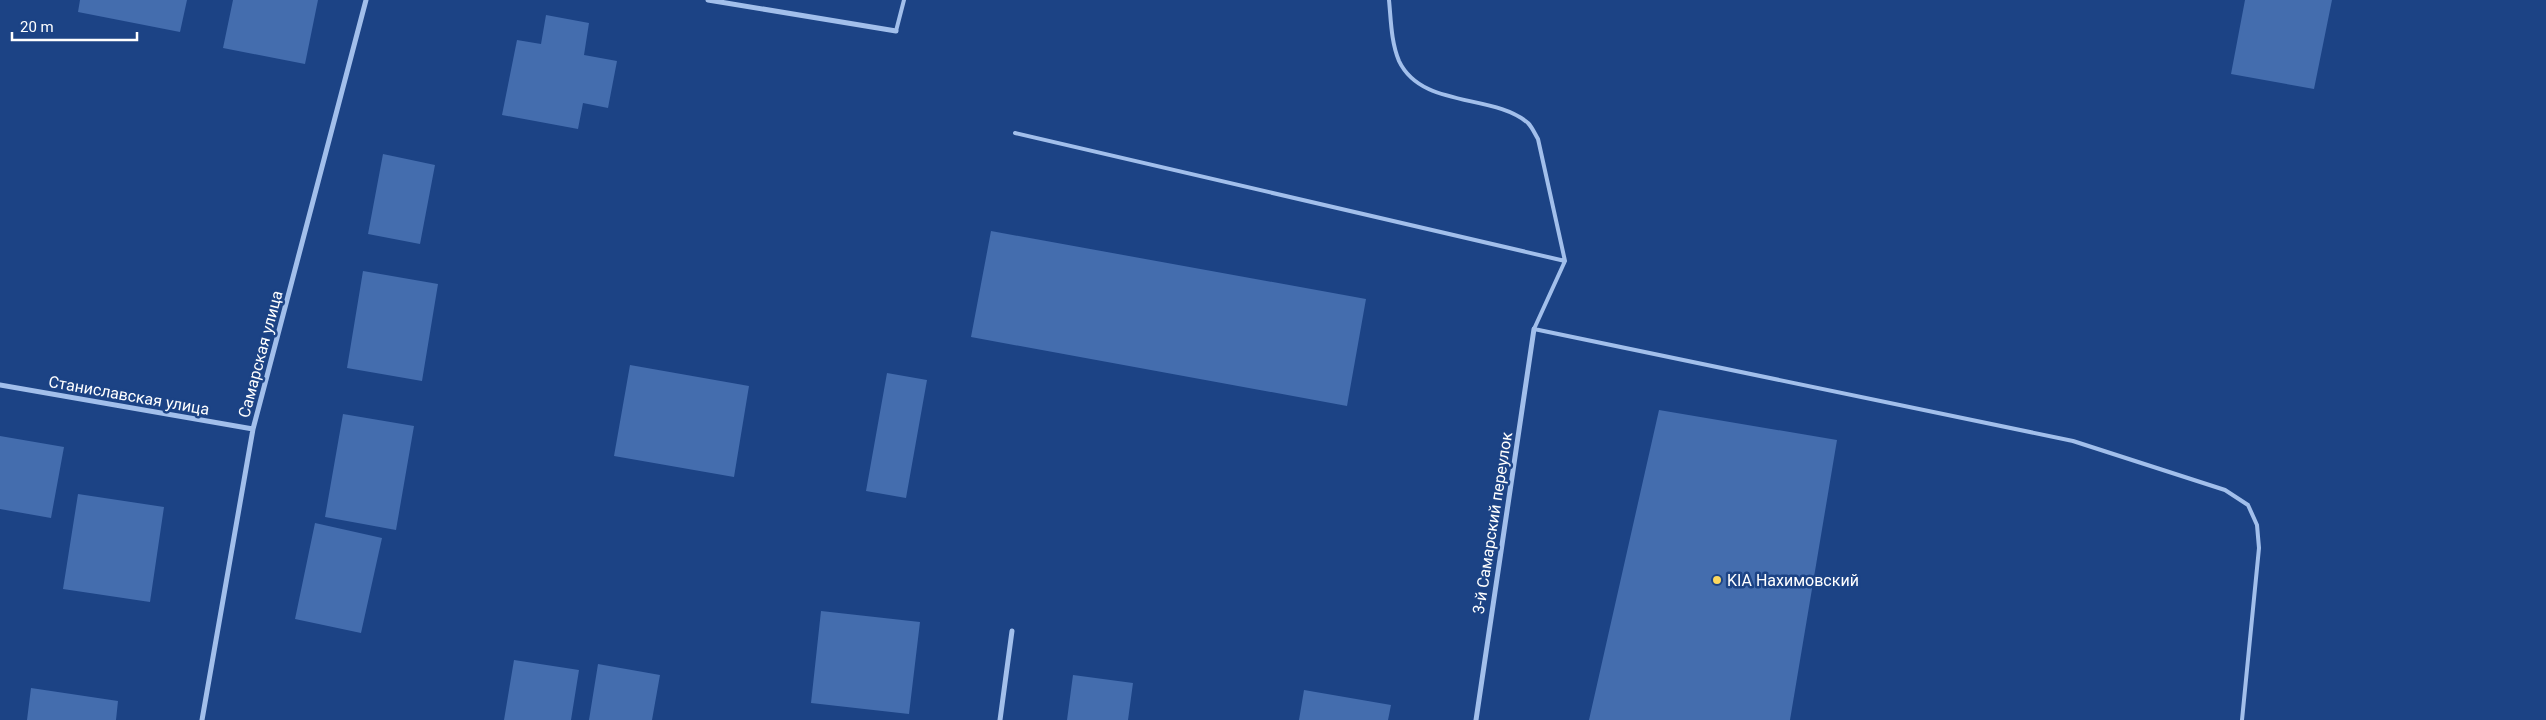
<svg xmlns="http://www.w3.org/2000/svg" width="2546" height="720" font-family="Roboto,sans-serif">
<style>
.building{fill:#446dae}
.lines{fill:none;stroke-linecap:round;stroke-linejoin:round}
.service{stroke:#a2bfeb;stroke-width:4}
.minor{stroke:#a2bfeb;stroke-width:5}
.poi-dot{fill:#fcd85f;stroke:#1c4385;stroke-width:2}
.labels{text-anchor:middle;stroke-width:5;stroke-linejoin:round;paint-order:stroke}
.street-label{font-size:16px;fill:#fff;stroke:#1c4385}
.poi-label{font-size:16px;fill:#fff;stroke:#1c4385;text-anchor:start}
</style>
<rect width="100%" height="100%" fill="#1c4385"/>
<path class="building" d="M 80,0 L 187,0 L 180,32 L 78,12 Z
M 233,0 L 318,0 L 305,64 L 223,48 Z
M 2245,0 L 2332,0 L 2314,89 L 2231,74 Z
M 546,15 L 589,23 L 584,55 L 617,61 L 608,108 L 583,103 L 578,129 L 502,115 L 517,40 L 541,44 Z
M 383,154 L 435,165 L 420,244 L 368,234 Z
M 991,231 L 1366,299 L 1347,406 L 971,337 Z
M 363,271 L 438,284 L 422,381 L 347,368 Z
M 630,365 L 749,386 L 734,477 L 614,456 Z
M 887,373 L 927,380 L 906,498 L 866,491 Z
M 1659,410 L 1837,440 L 1790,720 L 1589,720 Z
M 343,414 L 414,426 L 396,530 L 325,517 Z
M 0,436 L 64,447 L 51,518 L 0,509 Z
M 78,494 L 164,507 L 150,602 L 63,589 Z
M 315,523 L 382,538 L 361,633 L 295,619 Z
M 821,611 L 920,622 L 909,714 L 811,703 Z
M 514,660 L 579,670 L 571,720 L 504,720 Z
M 598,664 L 660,675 L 652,720 L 589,720 Z
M 1073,675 L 1133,683 L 1128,720 L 1067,720 Z
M 31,688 L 118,701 L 116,720 L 27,720 Z
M 1304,690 L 1391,705 L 1388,720 L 1299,720 Z"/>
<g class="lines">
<path class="service" d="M 1389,0 C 1391,20 1391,42 1399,61 C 1422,109 1493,93 1528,123 C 1532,127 1535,134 1538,139 L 1565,261
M 896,31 L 904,0
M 1015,133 L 1565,261 L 1534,329 L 2073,441 L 2225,490 L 2248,505 L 2257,525 L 2259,548 L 2242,720"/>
<path class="minor" d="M 708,0 L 896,31
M 0,385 L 253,429
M 202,720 L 253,429 L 366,0
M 1000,720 L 1012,631
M 1476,720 L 1534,329"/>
</g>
<circle class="poi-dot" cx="1717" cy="580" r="5"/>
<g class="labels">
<g class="street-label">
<text transform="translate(260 354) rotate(-75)" y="6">Самарская улица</text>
<text transform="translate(129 395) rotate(10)" y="6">Станиславская улица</text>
<text transform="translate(1492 523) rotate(-81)" y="6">3-й Самарский переулок</text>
</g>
<g class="poi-label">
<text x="1727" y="586">KIA Нахимовский</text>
</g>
</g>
<path d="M12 32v8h125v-8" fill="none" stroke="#ffffff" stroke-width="2.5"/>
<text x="20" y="32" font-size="15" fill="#ffffff" stroke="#1c4385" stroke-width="4" paint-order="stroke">20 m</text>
</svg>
